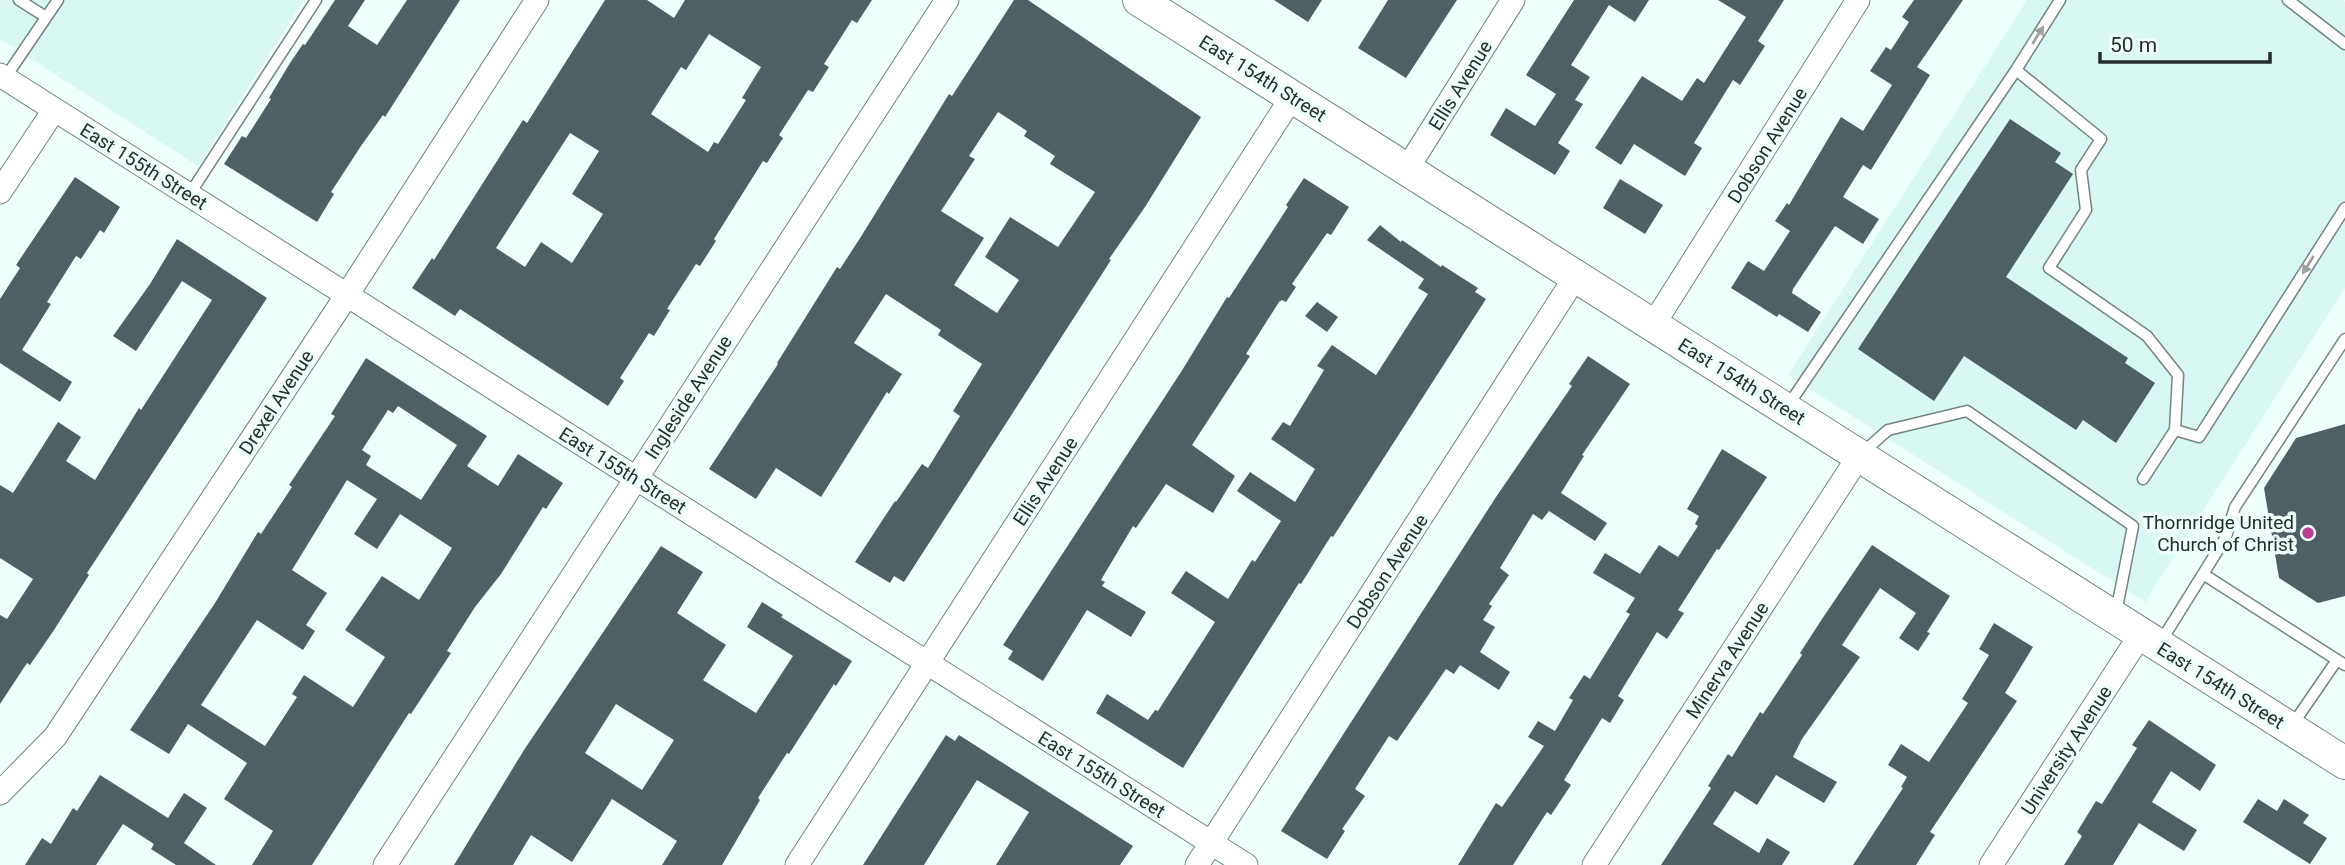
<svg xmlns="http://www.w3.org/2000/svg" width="2345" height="865" font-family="Roboto,sans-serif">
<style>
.built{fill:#d9f7f3}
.building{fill:#4f6065;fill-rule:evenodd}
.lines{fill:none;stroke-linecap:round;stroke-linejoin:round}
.lane-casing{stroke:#728582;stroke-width:13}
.street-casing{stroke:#728582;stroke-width:25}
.secondary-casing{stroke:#728582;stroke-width:34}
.lane{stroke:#fff;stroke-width:10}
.street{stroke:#fff;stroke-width:23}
.secondary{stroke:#fff;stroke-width:32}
.oneway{fill:#9da1a0}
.poi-dot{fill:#bc4090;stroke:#eefffc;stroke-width:2.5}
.labels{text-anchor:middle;stroke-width:7;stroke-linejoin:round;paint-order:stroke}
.street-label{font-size:19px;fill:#262e2d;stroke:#eefffc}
.poi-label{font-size:19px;fill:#262e2d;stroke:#eefffc;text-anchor:end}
</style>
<rect width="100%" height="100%" fill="#eefffc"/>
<path class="built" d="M 0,0 L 304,0 L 198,166 L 0,39 Z
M 2027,0 L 2341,0 L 2345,2 L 2345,288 L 2145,602 L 1788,375 Z"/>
<path class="building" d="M 335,0 L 365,0 L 348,26 L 377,45 L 407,0 L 460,0 L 385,117 L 383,115 L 361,146 L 331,192 L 334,194 L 317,222 L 224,164 L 242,136 L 246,138 L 271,99 L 269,98 L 290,63 L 303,44 L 305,45 Z
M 605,0 L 647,0 L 674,18 L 685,0 L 872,0 L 857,23 L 852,20 L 824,64 L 829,67 L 813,92 L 808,90 L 779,135 L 783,138 L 767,163 L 763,161 L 714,239 L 716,241 L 700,266 L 696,264 L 667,309 L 670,310 L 654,336 L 649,333 L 620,378 L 624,381 L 608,406 L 460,309 L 455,316 L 412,288 L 432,258 L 434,260 L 523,120 L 527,123 ZM 709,34 L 761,67 L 742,98 L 746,100 L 718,144 L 714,142 L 708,152 L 651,114 L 681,67 L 686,70 ZM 570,133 L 599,151 L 572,194 L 603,214 L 572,263 L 541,242 L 525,267 L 496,248 Z
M 1014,0 L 1028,0 L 1201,117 L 1145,207 L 1109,259 L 1111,260 L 904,582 L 894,576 L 890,583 L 855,562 L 895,501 L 896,502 L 922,464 L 928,468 L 960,416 L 953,411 L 982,364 L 938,335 L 941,330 L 886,294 L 854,343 L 902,374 L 889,394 L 887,392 L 821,497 L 776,468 L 756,499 L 709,469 L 778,364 L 777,363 L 837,267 L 840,269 L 862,235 L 949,94 L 952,96 ZM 998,112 L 1027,131 L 1024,136 L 1055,156 L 1050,164 L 1095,192 L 1058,247 L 1010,217 L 985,257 L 1019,280 L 997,313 L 954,285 L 984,238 L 941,211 L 975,159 L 969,156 Z
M 1274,0 L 1322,0 L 1308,22 Z
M 1388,0 L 1457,0 L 1406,78 L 1358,48 Z
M 1574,0 L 1649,0 L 1635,22 L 1609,5 L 1571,65 L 1590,77 L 1575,100 L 1583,104 L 1558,143 L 1570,151 L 1555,175 L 1490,135 L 1506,108 L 1535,126 L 1556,94 L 1526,75 Z
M 1718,0 L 1784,0 L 1758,41 L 1765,46 L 1740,85 L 1733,80 L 1694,143 L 1702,148 L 1685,176 L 1634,144 L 1621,165 L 1595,148 L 1642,76 L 1682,101 L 1697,78 L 1704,83 L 1746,17 Z
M 1914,0 L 1963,0 L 1917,67 L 1930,75 L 1871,170 L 1863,165 L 1843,197 L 1879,219 L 1863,244 L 1835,226 L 1793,289 L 1792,293 L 1821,312 L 1808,332 L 1779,314 L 1777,317 L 1731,288 L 1748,261 L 1764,271 L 1790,231 L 1775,221 L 1787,203 L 1789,205 L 1841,117 L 1863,131 L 1892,85 L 1870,71 L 1886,47 L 1891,50 L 1909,22 L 1902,17 Z
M 2010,119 L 2061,153 L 2055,162 L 2073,174 L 2006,277 L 2128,358 L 2125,363 L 2155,383 L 2116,443 L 2083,420 L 2076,430 L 1964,356 L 1934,401 L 1858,349 Z
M 75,177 L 120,207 L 104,233 L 100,230 L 81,259 L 76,256 L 47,302 L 51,304 L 22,350 L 72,382 L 60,402 L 0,363 L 0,299 L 20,268 L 16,265 Z
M 1304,178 L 1349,207 L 1331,235 L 1327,233 L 1292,284 L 1296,287 L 1286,302 L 1282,300 L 1279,302 L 1246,354 L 1250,356 L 1192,445 L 1235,476 L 1213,513 L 1166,484 L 1136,528 L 1133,526 L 1101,580 L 1105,582 L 1102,586 L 1146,612 L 1131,637 L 1087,610 L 1043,681 L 1008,659 L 1013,651 L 1003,645 L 1181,372 L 1227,297 L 1229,298 L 1288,207 L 1286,205 Z
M 1620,179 L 1663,205 L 1645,234 L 1603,208 Z
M 1380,225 L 1401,242 L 1402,240 L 1441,267 L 1442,265 L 1478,288 L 1475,292 L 1486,299 L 1333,537 L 1331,536 L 1301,584 L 1299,583 L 1183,768 L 1096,713 L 1107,694 L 1148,720 L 1155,710 L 1158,711 L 1215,622 L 1171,593 L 1186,571 L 1228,599 L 1252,560 L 1255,562 L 1281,521 L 1237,491 L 1250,472 L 1295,502 L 1315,469 L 1271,439 L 1283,422 L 1290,426 L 1324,370 L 1317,366 L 1332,345 L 1376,375 L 1428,294 L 1418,288 L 1424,279 L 1367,240 Z
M 177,239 L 267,298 L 87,573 L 89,575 L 54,630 L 30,665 L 27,663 L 0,704 L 0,615 L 7,619 L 33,579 L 0,558 L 0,485 L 13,493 L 58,422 L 81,437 L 66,461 L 95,480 L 139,408 L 141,410 L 212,300 L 182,281 L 136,351 L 113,336 L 150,284 Z
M 1317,302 L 1338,317 L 1327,332 L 1305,316 Z
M 1588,356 L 1630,384 L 1582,455 L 1584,456 L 1561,493 L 1607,523 L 1595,541 L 1549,511 L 1542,520 L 1533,514 L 1500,568 L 1509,575 L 1489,604 L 1492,606 L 1483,620 L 1495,627 L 1480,652 L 1510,672 L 1499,690 L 1460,665 L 1454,674 L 1446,669 L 1397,741 L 1389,736 L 1355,789 L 1365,796 L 1342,829 L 1345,831 L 1327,859 L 1281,831 L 1496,497 L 1572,386 L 1569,384 Z
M 366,358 L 487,436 L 467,466 L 498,486 L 518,454 L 563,483 L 546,509 L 543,507 L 501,574 L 475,607 L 447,651 L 451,653 L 411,714 L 409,713 L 312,865 L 252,865 L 273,831 L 224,799 L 247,763 L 188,724 L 169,754 L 130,730 L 215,603 L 258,532 L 261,534 L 292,487 L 289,485 L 335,416 L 331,414 ZM 398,406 L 457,445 L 421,500 L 366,465 L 371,456 L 362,450 L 388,410 L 393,413 ZM 347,480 L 377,499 L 354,534 L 377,549 L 400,514 L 452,548 L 419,600 L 382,576 L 345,630 L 385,657 L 353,707 L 304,675 L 292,694 L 297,697 L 265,746 L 201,705 L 257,620 L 303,650 L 315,631 L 306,625 L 327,593 L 292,570 Z
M 2345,424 L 2345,596 L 2318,603 L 2279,578 L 2264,488 L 2296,438 Z
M 1722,449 L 1767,477 L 1719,550 L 1717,549 L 1678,610 L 1684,613 L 1667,639 L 1657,632 L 1618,696 L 1624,700 L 1610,723 L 1602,718 L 1564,780 L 1571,785 L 1551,815 L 1547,812 L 1513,865 L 1458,865 L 1496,803 L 1502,807 L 1544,746 L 1528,737 L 1538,721 L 1555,731 L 1573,700 L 1569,698 L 1584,675 L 1590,679 L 1630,614 L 1626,612 L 1635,598 L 1593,573 L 1605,553 L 1640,574 L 1659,545 L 1678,557 L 1698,526 L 1695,524 L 1699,516 L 1687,509 Z
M 1872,545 L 1950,596 L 1927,632 L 1930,633 L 1918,651 L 1899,638 L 1916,613 L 1880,588 L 1842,645 L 1860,657 L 1802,739 L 1793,757 L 1837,782 L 1824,803 L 1776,775 L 1757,805 L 1735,791 L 1713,824 L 1759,853 L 1767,838 L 1790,852 L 1782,865 L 1661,865 L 1711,788 L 1708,786 L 1728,754 L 1732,757 L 1760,712 L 1763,714 L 1802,655 L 1800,653 L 1822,619 Z
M 661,546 L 703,572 L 677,613 L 726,645 L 703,680 L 756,713 L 793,656 L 747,627 L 762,602 L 783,615 L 781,617 L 852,661 L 836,686 L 834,684 L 789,754 L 787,753 L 758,798 L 760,800 L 722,865 L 662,865 L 677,841 L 612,799 L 572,862 L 531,835 L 513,865 L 454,865 L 524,750 ZM 616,704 L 674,740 L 642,790 L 585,753 Z
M 1994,623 L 2033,647 L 2005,693 L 2017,701 L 1930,832 L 1935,835 L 1916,865 L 1853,865 L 1903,788 L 1901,787 L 1907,777 L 1888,765 L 1901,744 L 1929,762 L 1968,703 L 1962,699 L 1989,655 L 1979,649 Z
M 2149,720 L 2216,765 L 2200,791 L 2171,771 L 2152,802 L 2197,830 L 2184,851 L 2139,823 L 2113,865 L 2064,865 L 2082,836 L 2077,832 L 2096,801 L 2102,804 L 2137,748 L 2132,745 Z
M 946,735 L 955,741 L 959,735 L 1133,846 L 1120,865 L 996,865 L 1029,812 L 977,780 L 924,865 L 863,865 Z
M 100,775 L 168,818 L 184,793 L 207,808 L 184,843 L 216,865 L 176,865 L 151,849 L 154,844 L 123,824 L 96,865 L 25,865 L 42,838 L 51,844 L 73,808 L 77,811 Z
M 2258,799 L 2277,811 L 2284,799 L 2309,815 L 2303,823 L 2327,838 L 2310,864 L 2243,822 Z"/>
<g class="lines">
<defs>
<path id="lane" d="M 19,0 L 46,17
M 2288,0 L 2345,44
M 2016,70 L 2101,139 L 2081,170 L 2086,210 L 2049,268 L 2147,336 L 2178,375 L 2175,430 L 2143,479
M 5,78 L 58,0
M 189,195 L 316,0
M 1787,407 L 2016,70 L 2060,0
M 2175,430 L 2199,437 L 2345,208
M 1861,454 L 1888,430 L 1967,411 L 2133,526 L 2116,613
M 2203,574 L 2226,537 L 2235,507 L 2345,339
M 2160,643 L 2203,574 L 2345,665
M 2291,727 L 2337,660"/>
<path id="street" d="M 0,75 L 1246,865
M 1407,169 L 1513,0
M 0,192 L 54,110
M 1653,325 L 1858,0
M 0,793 L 55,737 L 347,295 L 537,0
M 385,865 L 947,0
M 797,865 L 1292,97
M 1197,865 L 1576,276
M 1594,865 L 1859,456
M 1991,865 L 2141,634"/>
<path id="secondary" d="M 1139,0 L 2345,763"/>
</defs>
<use href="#lane" class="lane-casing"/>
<use href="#street" class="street-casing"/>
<use href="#secondary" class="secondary-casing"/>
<use href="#lane" class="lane"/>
<use href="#street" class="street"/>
<use href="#secondary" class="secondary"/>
</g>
<defs><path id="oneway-solid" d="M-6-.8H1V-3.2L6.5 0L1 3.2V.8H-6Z" transform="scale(1.75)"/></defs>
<g class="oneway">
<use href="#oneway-solid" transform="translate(2038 35) rotate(-58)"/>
<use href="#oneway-solid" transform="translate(2308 265) rotate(122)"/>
</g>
<circle class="poi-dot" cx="2308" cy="533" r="7"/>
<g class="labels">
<g class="street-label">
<text transform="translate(1263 78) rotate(32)" y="7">East 154th Street</text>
<text transform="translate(1460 85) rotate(-58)" y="7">Ellis Avenue</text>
<text transform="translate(1767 145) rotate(-58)" y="7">Dobson Avenue</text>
<text transform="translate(144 166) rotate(32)" y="7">East 155th Street</text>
<text transform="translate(1742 381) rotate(32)" y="7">East 154th Street</text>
<text transform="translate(688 397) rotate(-57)" y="7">Ingleside Avenue</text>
<text transform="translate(276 402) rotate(-57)" y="7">Drexel Avenue</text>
<text transform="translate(623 470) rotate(32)" y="7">East 155th Street</text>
<text transform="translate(1045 481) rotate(-57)" y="7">Ellis Avenue</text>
<text transform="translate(1387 571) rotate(-57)" y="7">Dobson Avenue</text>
<text transform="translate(1727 660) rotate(-57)" y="7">Minerva Avenue</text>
<text transform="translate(2221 685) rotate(32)" y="7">East 154th Street</text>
<text transform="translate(2066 750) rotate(-57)" y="7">University Avenue</text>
<text transform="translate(1102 774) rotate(32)" y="7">East 155th Street</text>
</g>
<g class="poi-label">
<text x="2294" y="529">Thornridge United<tspan x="2294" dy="22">Church of Christ</tspan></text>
</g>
</g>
<path d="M2100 52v10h170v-10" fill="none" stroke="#262e2d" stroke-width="3.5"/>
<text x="2110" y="52" font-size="21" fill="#262e2d" stroke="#eefffc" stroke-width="5" paint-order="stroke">50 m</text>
</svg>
